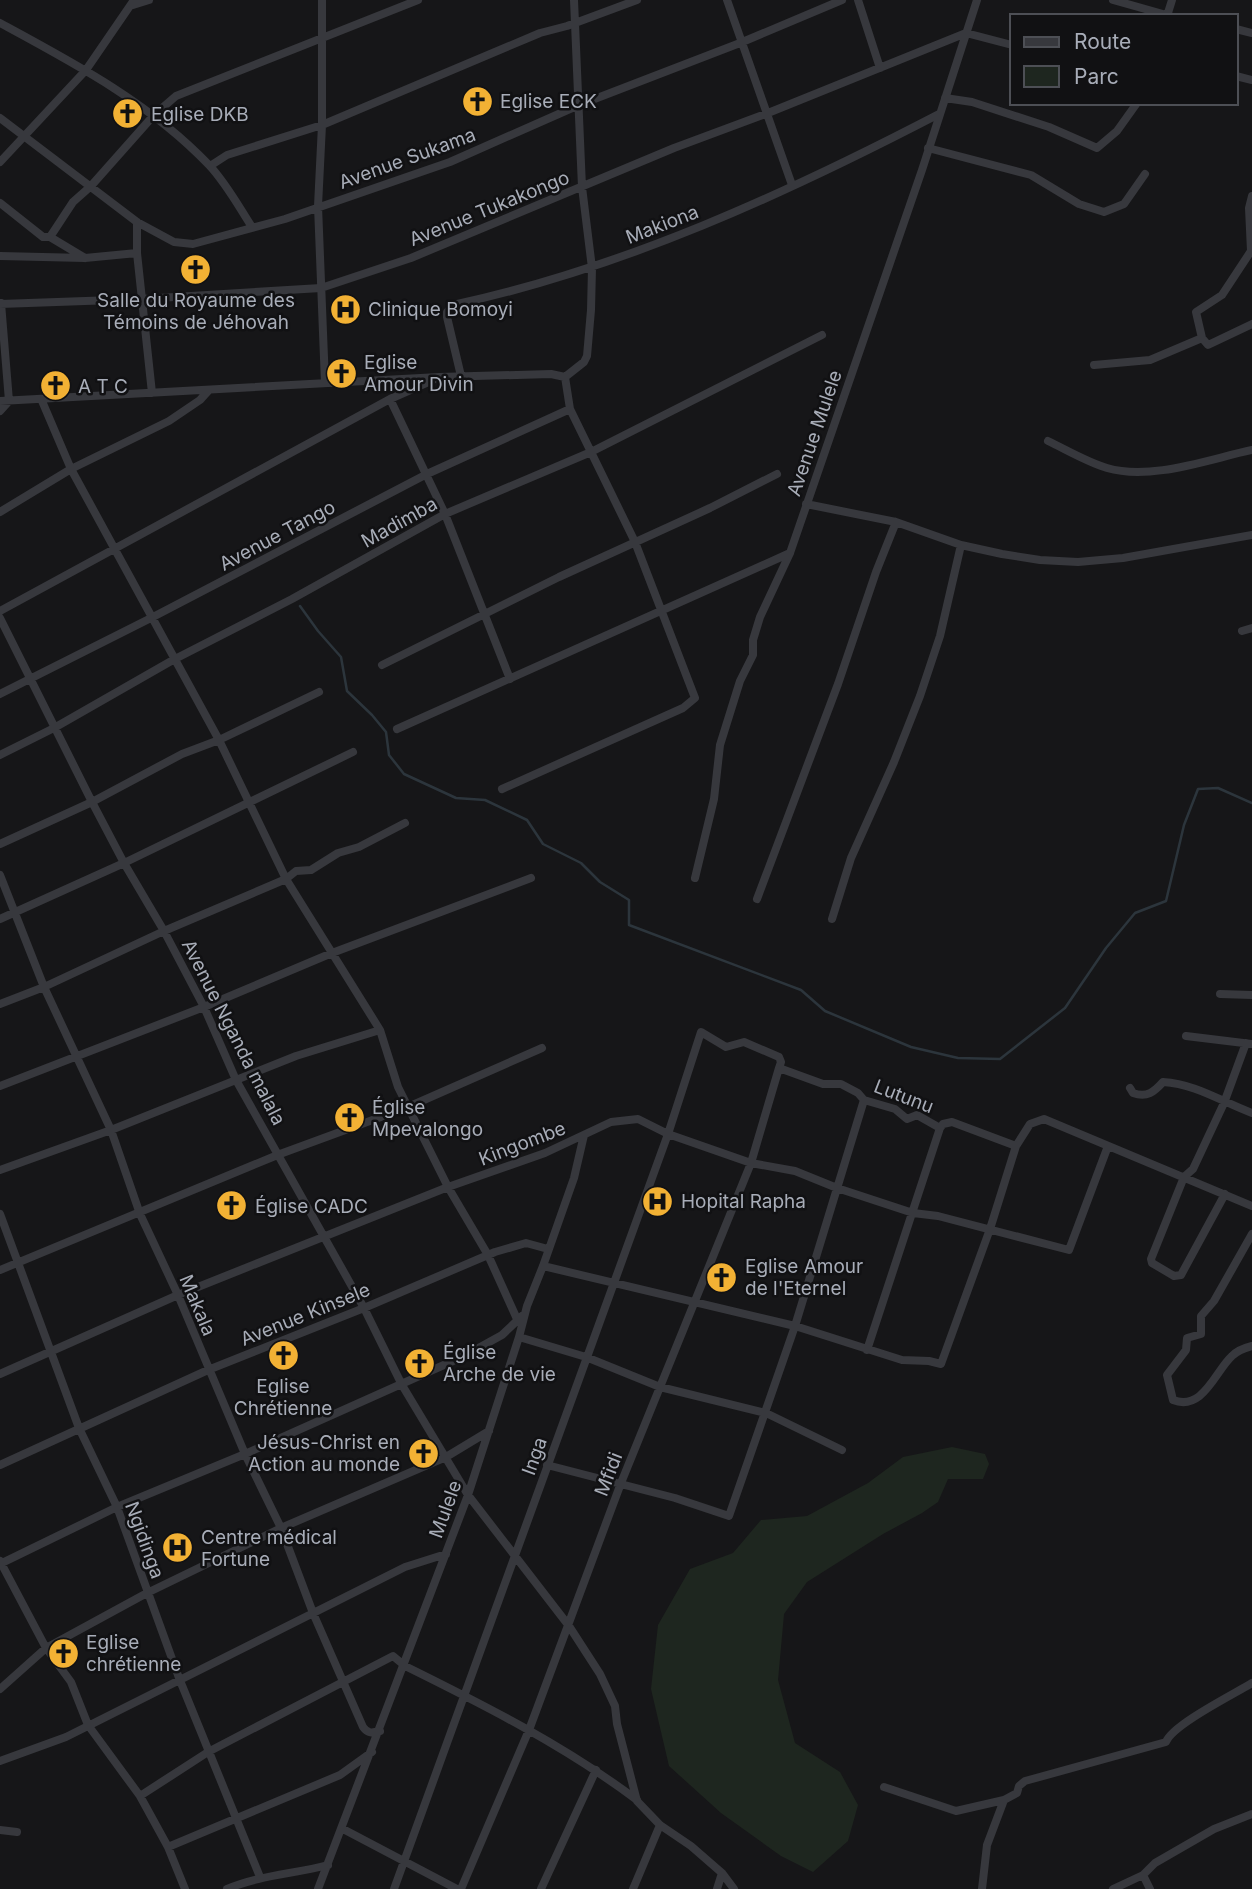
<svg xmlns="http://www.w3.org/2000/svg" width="1252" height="1889" font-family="Inter,sans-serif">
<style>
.green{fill:#1e261f}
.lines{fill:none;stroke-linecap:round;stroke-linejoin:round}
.stream{stroke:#2c353c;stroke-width:2.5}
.minor{stroke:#37383d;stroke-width:8}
.labels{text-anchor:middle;stroke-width:5;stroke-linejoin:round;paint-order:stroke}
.poi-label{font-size:19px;fill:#a8adb8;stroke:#111113;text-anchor:start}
.street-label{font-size:19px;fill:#a8adb8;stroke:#111113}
</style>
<rect width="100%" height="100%" fill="#161618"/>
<path class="green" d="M 952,1447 L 985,1454 L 989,1464 L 983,1479 L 948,1479 L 938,1502 L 922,1513 L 883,1534 L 807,1582 L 784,1614 L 778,1680 L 795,1743 L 840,1772 L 858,1805 L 848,1841 L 813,1872 L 781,1856 L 721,1813 L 669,1766 L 651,1689 L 658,1625 L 690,1569 L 733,1553 L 761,1520 L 807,1516 L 868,1483 L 903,1457 Z"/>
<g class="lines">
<path class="stream" d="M 300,606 L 318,631 L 341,657 L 347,691 L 372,715 L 386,732 L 389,755 L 404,774 L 456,798 L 485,800 L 527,820 L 543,844 L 581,863 L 600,882 L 629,900 L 629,925 L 801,990 L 825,1011 L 911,1047 L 958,1058 L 1000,1059 L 1065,1008 L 1106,948 L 1135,913 L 1166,901 L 1184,825 L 1198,789 L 1218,788 L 1252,803"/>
<path class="minor" d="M 322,0 L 322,125 L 318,206 L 325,383
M 727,0 L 792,185
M 858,0 L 880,68
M 1113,0 L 1170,16
M 133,5 L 149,0
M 1167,16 L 1172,0
M 0,23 C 74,63 150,103 209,165 C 226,183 239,207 252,227
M 1236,29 L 1252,33
M 1236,76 L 1252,80
M 945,98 L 972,102 L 1049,127 L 1097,148 L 1117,131 L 1137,103
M 0,118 L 137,222 L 174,242 L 193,244 L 285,219 L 450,162 L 579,105 L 740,43 L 842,0
M 928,148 L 1031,175 L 1079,204 L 1104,212 L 1124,204 L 1145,174
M 0,162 L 86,70 L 134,0
M 210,166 L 227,155 L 322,125 L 540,33 L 567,26 L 637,0
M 0,203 L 43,237 L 50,237 L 85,258
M 137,222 L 137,253 L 152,393
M 50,237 L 73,202 L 91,186 L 154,115 L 176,96 L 418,0
M 0,256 L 85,258 L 137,253
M 0,304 L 142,299 L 321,288 L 411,258 L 674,148 L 768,113 L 966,33 L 1012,45
M 1202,338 L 1196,312 L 1222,295 L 1251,251 L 1249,208 L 1252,196
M 1094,365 L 1150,360 L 1202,338 L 1208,345 L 1252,324
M 461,376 L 447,317 L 447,312 L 453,305 C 624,268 785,194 939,114
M 565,377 L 584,362 L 587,356 L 591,310 L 592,268 L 582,187 L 574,0
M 390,399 L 445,514 L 510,679
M 0,401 L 439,377 L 551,374 L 565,377
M 42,401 L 71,469 L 219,740 L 286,879 L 380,1030 L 398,1087 L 448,1187 L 488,1255 L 517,1319
M 0,411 L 9,401 L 1,303
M 1048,441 C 1067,450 1087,462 1107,468 C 1151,481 1209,459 1252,450
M 806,504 L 896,522 L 961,545 L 1002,554 L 1040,560 L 1078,562 L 1123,558 L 1252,535
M 0,512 L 71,469 L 169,421 L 200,400 L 209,390
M 0,611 L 390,399 L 433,380
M 0,618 L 92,802 L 124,863 L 164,931 L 204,1007 L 236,1080 L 364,1308 L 402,1385 L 468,1495 L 569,1626 L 600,1674 L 615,1706 L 617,1724 L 637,1801 L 660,1825 L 691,1846 L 722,1873 L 734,1889
M 1242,631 L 1252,628
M 382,665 L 559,577 L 710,508 L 777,474
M 0,694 L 151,618 L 427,474 L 570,409
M 397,729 L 790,553
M 0,755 L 54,728 L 173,660 L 292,599 L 445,514 L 591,452 L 822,335
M 502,789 L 683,708 L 695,698 L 635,542 L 570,409 L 565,377
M 0,844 L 92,802 L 182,754 L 219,740 L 319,692
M 0,875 L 44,987 L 111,1130 L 140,1214 L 178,1295 L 245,1454 L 281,1528 L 313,1613 L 363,1727 C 368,1734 372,1733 380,1731
M 695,878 L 714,799 L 720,745 L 740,681 L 753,655 L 753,640 L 760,617 L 790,553 L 922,170 L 977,0
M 757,899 L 838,684 L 876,572 L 896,522
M 0,919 L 124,863 L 353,752
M 832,919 L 851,858 L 894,762 L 920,696 L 940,636 L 961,545
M 1220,994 L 1252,995
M 0,1004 L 44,987 L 164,931 L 286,879 L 296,871 L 311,870 L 338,853 L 359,847 L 405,823
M 1186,1036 L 1252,1044
M 0,1086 L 204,1007 L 332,953 L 531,878
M 1130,1088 L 1133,1093 C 1147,1098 1154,1092 1163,1082 C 1196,1084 1222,1102 1252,1113
M 0,1170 L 111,1130 L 296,1056 L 380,1030
M 1225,1194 L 1181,1275 L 1174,1276 L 1152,1263 L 1151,1259 L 1184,1177 L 1193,1169 L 1224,1103 L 1246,1043
M 0,1214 L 79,1428 L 117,1507 L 179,1678 L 260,1877
M 1252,1234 L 1214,1301 L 1201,1316 L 1201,1334 L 1187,1338 L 1186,1350 L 1167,1375 L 1173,1400 C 1203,1412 1216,1370 1232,1356 C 1238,1350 1244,1348 1252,1346
M 543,1266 L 795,1326 L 902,1360 L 929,1361 L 941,1364 L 990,1229 L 1016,1146
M 0,1270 L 280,1154 L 408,1107 L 542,1048
M 519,1337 L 586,1357 L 660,1387 L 766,1413 L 842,1450
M 867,1350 L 940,1128
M 0,1374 L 178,1295 L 448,1187 L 545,1153 L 611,1122 L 638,1119 L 668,1134 L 751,1163 L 795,1171 L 837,1188 L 913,1213 L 938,1216 L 1069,1250 L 1108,1146
M 0,1465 L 208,1370 L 364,1308 L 495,1252 L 526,1243 L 548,1249
M 547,1465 L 675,1498 L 729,1516 L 795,1326 L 864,1100
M 0,1561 L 46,1648 L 71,1682 L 88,1725 L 140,1796 L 168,1847 L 185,1889
M 0,1564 L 117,1507 L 245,1454 L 464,1356 L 502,1335 L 522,1316
M 0,1689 L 46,1648 L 147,1593 L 281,1528 L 446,1457 L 489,1431
M 0,1761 L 66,1737 L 405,1567 L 446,1554
M 884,1787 L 956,1811 L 1004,1800 L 1017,1793 L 1019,1786 L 1025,1781 L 1166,1742 C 1172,1725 1234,1694 1252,1683
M 140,1796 L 208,1752 L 393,1656 L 405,1666 C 486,1706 565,1746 637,1800
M 343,1829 L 457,1889
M 0,1830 L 17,1832
M 168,1847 L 340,1775 L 372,1752
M 1143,1875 L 1150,1889
M 227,1889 C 260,1875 294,1874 328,1865
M 318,1889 L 468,1495 L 519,1337 L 527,1306 L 543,1266 L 574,1178 L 584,1135
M 394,1889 L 668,1134 L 701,1032 L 726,1047 L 744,1042 L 779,1057 L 781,1062 L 779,1068 L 823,1084 L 841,1084 L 858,1093 L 864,1100 L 895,1109 L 907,1119 L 917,1115 L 940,1128 L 943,1124 L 952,1122 L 1016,1146 L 1030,1124 L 1044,1119 L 1252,1206
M 461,1889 L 529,1730 L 621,1483 L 751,1163 L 779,1068
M 541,1889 L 596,1770
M 633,1889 L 660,1825
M 717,1889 L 722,1873
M 982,1889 L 987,1845 L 1004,1800
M 1113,1889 L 1143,1875 L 1155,1863 L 1214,1829 L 1252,1814"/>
</g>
<defs>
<symbol id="church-disc" viewBox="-11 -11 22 22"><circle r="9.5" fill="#f2b134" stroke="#111113"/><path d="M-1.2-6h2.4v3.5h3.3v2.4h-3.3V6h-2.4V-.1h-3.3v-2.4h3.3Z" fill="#111"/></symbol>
<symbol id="hospital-disc" viewBox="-11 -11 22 22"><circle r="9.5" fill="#f2b134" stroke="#111113"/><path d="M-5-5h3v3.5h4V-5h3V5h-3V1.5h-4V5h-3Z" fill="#111"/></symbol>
</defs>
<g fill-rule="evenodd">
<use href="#church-disc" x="460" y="84" width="35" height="35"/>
<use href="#church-disc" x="110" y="96" width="35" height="35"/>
<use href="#church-disc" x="178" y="252" width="35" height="35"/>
<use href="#hospital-disc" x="328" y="292" width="35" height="35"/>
<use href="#church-disc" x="324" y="356" width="35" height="35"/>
<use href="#church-disc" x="38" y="368" width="35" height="35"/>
<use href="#church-disc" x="332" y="1100" width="35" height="35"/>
<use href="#hospital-disc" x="640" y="1184" width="35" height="35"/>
<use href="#church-disc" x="214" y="1188" width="35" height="35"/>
<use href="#church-disc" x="704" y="1260" width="35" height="35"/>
<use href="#church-disc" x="266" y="1338" width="35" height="35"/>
<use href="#church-disc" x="402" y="1346" width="35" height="35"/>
<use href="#church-disc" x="406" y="1436" width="35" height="35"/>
<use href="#hospital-disc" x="160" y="1530" width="35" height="35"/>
<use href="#church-disc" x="46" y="1636" width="35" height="35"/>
</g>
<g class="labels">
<g class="poi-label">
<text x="500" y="108">Eglise ECK</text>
<text x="151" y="121">Eglise DKB</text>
<text x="196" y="307" text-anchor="middle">Salle du Royaume des<tspan x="196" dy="22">Témoins de Jéhovah</tspan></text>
<text x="368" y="316">Clinique Bomoyi</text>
<text x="364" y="369">Eglise<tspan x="364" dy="22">Amour Divin</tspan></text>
<text x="78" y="393">A T C</text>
<text x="372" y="1114">Église<tspan x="372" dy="22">Mpevalongo</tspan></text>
<text x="681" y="1208">Hopital Rapha</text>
<text x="255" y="1213">Église CADC</text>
<text x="745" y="1273">Eglise Amour<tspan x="745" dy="22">de l'Eternel</tspan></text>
<text x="443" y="1359">Église<tspan x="443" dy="22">Arche de vie</tspan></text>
<text x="283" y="1393" text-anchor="middle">Eglise<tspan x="283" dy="22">Chrétienne</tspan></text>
<text x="400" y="1449" text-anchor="end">Jésus-Christ en<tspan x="400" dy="22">Action au monde</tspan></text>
<text x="201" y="1544">Centre médical<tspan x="201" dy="22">Fortune</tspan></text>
<text x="86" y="1649">Eglise<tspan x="86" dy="22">chrétienne</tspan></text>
</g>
<g class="street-label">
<text transform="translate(407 158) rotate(-20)" y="7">Avenue Sukama</text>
<text transform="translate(489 208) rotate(-22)" y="7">Avenue Tukakongo</text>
<text transform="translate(662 224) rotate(-21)" y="7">Makiona</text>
<text transform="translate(814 433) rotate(-71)" y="7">Avenue Mulele</text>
<text transform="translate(399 522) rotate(-29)" y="7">Madimba</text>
<text transform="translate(277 535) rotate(-28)" y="7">Avenue Tango</text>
<text transform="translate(234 1032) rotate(63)" y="7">Avenue Nganda malala</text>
<text transform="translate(904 1096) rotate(21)" y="7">Lutunu</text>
<text transform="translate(522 1143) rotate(-21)" y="7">Kingombe</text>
<text transform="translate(198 1305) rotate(67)" y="7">Makala</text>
<text transform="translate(305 1314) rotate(-22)" y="7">Avenue Kinsele</text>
<text transform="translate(534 1456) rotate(-70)" y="7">Inga</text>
<text transform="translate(608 1474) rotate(-69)" y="7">Mfidi</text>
<text transform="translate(445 1509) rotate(-70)" y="7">Mulele</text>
<text transform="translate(145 1540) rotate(70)" y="7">Ngidinga</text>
</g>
</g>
<rect x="1010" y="14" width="228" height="91" fill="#111113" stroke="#4d4f55" stroke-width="2"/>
<rect x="1024" y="37" width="35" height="10" fill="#37383d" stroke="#4d4f55" stroke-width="2"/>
<text x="1074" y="49" font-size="21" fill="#a8adb8">Route</text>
<rect x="1024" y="66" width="35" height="21" fill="#1e261f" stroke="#4d4f55" stroke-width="2"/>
<text x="1074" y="84" font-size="21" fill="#a8adb8">Parc</text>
</svg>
